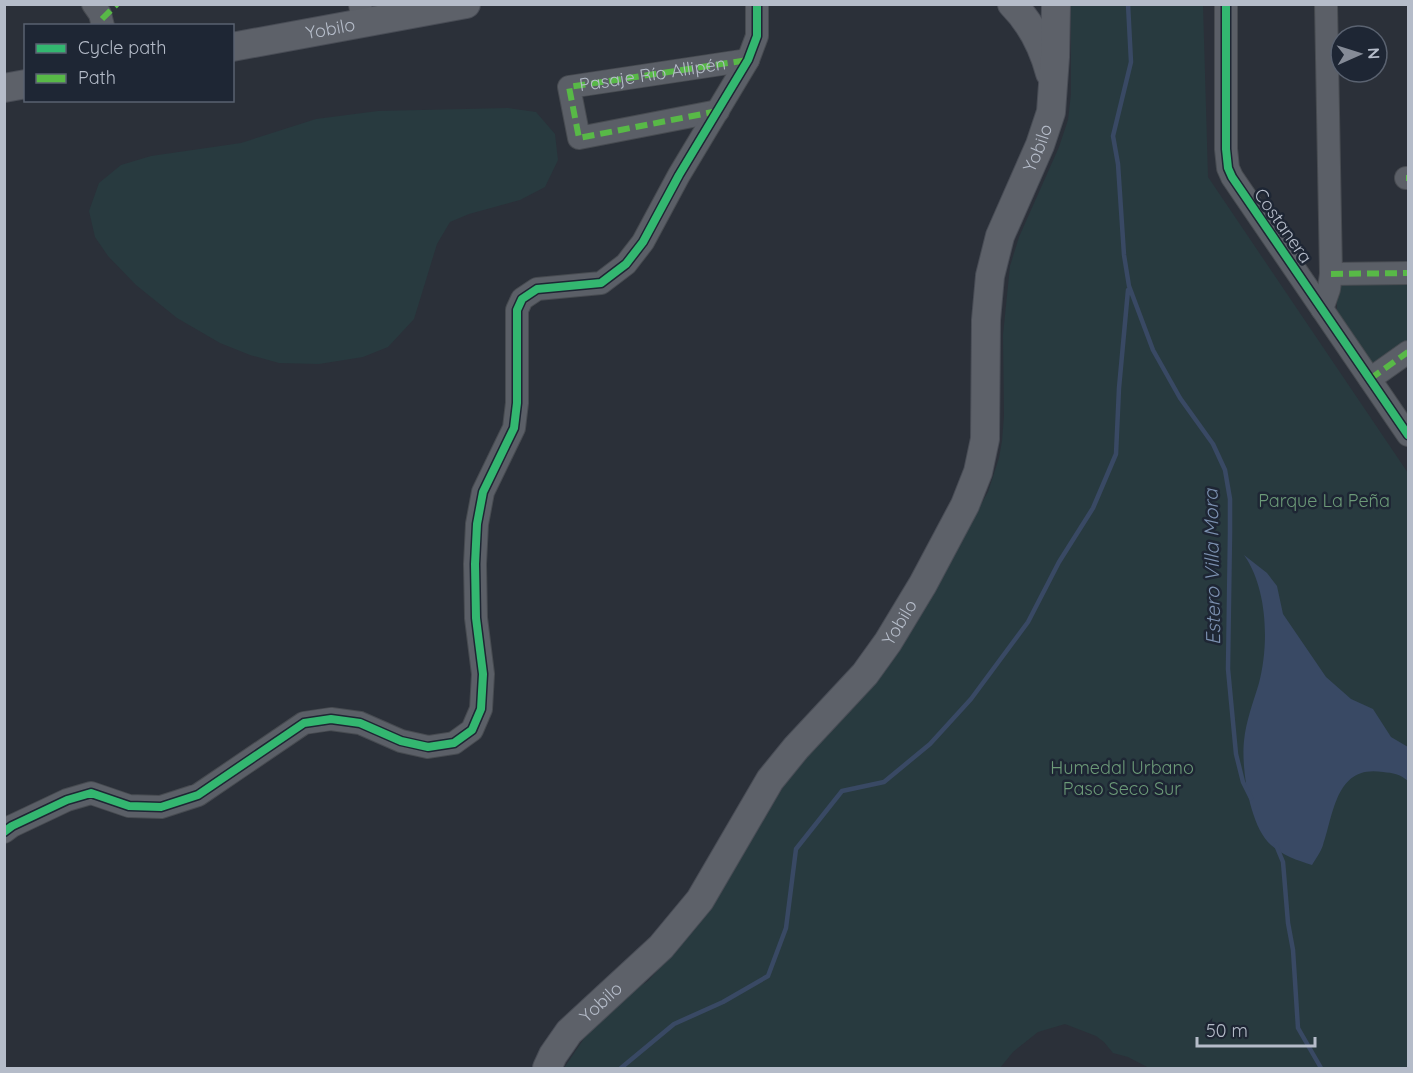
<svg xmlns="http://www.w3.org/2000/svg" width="1413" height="1073" font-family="Quicksand,sans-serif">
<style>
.green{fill:#283a3f}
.water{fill:#394964}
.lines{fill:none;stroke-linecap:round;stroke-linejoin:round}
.stream{stroke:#394964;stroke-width:4.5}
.minor-casing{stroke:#474b51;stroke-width:24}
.major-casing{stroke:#494d56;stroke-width:30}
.minor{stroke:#5b5f67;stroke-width:22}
.major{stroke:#5d6169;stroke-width:28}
.quiet{stroke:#58b947;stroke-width:6;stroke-dasharray:12 6;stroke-linecap:butt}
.cycleway-casing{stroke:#1e2634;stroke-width:11}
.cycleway{stroke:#33b770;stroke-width:8}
.labels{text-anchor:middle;stroke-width:5;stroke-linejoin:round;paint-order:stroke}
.street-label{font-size:18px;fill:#b5bcc9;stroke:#1e2634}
.park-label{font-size:18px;fill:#6c9a78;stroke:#1e2634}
.water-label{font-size:20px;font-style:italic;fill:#7c91b1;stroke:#1e2634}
</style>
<rect width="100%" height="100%" fill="#2b3039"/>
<path class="green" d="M 1071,5 L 1203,5 L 1208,177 L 1408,473 L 1408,1068 L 1149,1068 L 1128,1057 L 1113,1053 L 1104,1042 L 1096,1036 L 1065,1024 L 1038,1032 L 1013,1052 L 1000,1068 L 564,1068 L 602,1012 L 648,981 L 696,928 L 729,879 L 763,819 L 789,778 L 953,552 L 988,492 L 999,458 L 1002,441 L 1004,416 L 1003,335 L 1010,266 L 1019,237 L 1059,147 L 1068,120 L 1071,94 Z
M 508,108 L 536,112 L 555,134 L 558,160 L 545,187 L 520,200 L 469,214 L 450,222 L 437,244 L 414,319 L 388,347 L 363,357 L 319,364 L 279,363 L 250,355 L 220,343 L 177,318 L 136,285 L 108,256 L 95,237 L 89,211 L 99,183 L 121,165 L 151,156 L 241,143 L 316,119 L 378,111 Z
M 1408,279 L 1408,343 L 1373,368 L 1337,321 L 1337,281 Z"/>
<path class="water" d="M 1244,555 L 1267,573 L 1277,586 L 1283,614 L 1326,677 L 1351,699 L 1373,709 L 1391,737 L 1408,747 L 1408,781 C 1400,774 1393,773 1383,772 C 1336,764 1334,813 1323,845 C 1321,852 1316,858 1312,865 C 1297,860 1283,856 1271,845 C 1250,827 1241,768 1244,741 C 1246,721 1253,703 1259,683 C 1269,645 1268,589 1244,555 Z"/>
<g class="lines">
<path class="stream" d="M 1128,4 L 1131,62 L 1113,136 L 1118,164 L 1124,255 L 1129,286 L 1153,350 L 1180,398 L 1213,444 L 1225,470 L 1230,499 L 1230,533 L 1228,669 L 1236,754 L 1243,782 L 1251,798
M 1276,845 L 1283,862 L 1288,923 L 1293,950 L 1298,1028 L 1321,1068
M 621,1068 L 674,1024 L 723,1002 L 768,976 L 786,928 L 796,849 L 842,791 L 884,782 L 930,744 L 971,699 L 1028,622 L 1059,562 L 1093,508 L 1116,454 L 1119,388 L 1128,290"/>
<defs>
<g id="minor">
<path d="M 93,4 L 100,14 L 103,26"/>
<path d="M 360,4 L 363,23"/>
<path d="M 1226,4 L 1226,149 L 1228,168 L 1232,177 L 1408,435"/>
<path id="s1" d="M 718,111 L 579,138 L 569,87 L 748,60"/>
<path d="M 1406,178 L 1408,178"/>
<path d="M 1331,274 L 1408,273"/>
<path d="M 1322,309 L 1329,289 L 1331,274 L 1326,4"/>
<path d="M 1370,379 L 1408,352"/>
<path d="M 4,832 L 12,826 L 67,800 L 91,793 L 129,806 L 161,807 L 198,795 L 304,723 L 331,719 L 360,723 L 401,741 L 428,747 L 454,743 L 472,730 L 481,709 L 483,674 L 476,618 L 475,564 L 477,524 L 483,492 L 514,428 L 517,403 L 517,310 L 522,299 L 537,289 L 601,283 L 626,264 L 643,242 L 679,175 L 748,60 L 757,36 L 757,4"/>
</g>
<g id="major">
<path d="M 1012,4 C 1031,23 1043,47 1050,73"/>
<path id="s2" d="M 232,47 L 466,4"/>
<path d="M 4,88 L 26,84"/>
<path id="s3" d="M 547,1068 L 553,1055 L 569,1032 L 661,947 L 700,900 L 770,780 L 796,748 L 865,674 L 888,642 L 923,584 L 965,505 L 978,472 L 985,439 L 986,320 L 990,276 L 1000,236 L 1040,145 L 1051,112 L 1055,57 L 1056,4"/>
</g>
</defs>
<use href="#minor" class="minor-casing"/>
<use href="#major" class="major-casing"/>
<use href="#minor" class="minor"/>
<use href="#major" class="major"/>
<path class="quiet" d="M 102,19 L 117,4
M 718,111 L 579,138 L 569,87 L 748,60
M 1406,178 L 1408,178
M 1331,274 L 1408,273
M 1370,379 L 1408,352"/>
<defs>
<path id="cycleway" d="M 1226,4 L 1226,149 L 1228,168 L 1232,177 L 1408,435
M 4,832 L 12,826 L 67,800 L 91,793 L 129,806 L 161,807 L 198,795 L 304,723 L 331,719 L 360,723 L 401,741 L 428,747 L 454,743 L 472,730 L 481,709 L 483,674 L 476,618 L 475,564 L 477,524 L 483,492 L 514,428 L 517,403 L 517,310 L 522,299 L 537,289 L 601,283 L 626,264 L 643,242 L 679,175 L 748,60 L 757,36 L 757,4"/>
</defs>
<use href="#cycleway" class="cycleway-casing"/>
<use href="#cycleway" class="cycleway"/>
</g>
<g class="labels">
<g class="street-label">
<text dy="6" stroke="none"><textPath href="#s2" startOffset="100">Yobilo</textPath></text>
<text dy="6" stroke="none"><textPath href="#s1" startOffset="278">Pasaje Río Allipén</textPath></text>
<text dy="6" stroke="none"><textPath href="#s3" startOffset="1076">Yobilo</textPath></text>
<text transform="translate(1283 226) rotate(55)" y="6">Costanera</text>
<text dy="6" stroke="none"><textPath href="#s3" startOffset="572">Yobilo</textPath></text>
<text dy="6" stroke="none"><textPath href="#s3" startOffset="86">Yobilo</textPath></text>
</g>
<g class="park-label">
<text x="1324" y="507">Parque La Peña</text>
<text x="1122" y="774">Humedal Urbano<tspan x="1122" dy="21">Paso Seco Sur</tspan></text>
</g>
<g class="water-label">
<text transform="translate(1212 567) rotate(-91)" y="7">Estero Villa Mora</text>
</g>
</g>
<rect width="1413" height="1073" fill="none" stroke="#b5bcc9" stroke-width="12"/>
<rect x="24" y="24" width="210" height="78" fill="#1e2634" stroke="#5a6270" stroke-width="1.5"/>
<rect x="36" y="44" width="30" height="9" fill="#33b770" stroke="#5a6270" stroke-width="1.5"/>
<text x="78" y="54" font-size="18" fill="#b5bcc9">Cycle path</text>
<rect x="36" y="74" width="30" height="9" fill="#58b947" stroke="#5a6270" stroke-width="1.5"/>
<text x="78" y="84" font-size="18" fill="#b5bcc9">Path</text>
<g transform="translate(1359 54) rotate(87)"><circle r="28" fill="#1e2634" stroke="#5a6270" stroke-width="1.5"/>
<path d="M0-4.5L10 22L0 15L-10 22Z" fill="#858b97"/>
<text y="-9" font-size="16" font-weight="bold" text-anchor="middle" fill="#b5bcc9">N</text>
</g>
<path d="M1197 1037v9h118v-9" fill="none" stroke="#b5bcc9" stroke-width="3"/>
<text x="1206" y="1037" font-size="18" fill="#b5bcc9" stroke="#1e2634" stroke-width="4.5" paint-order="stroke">50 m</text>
</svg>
